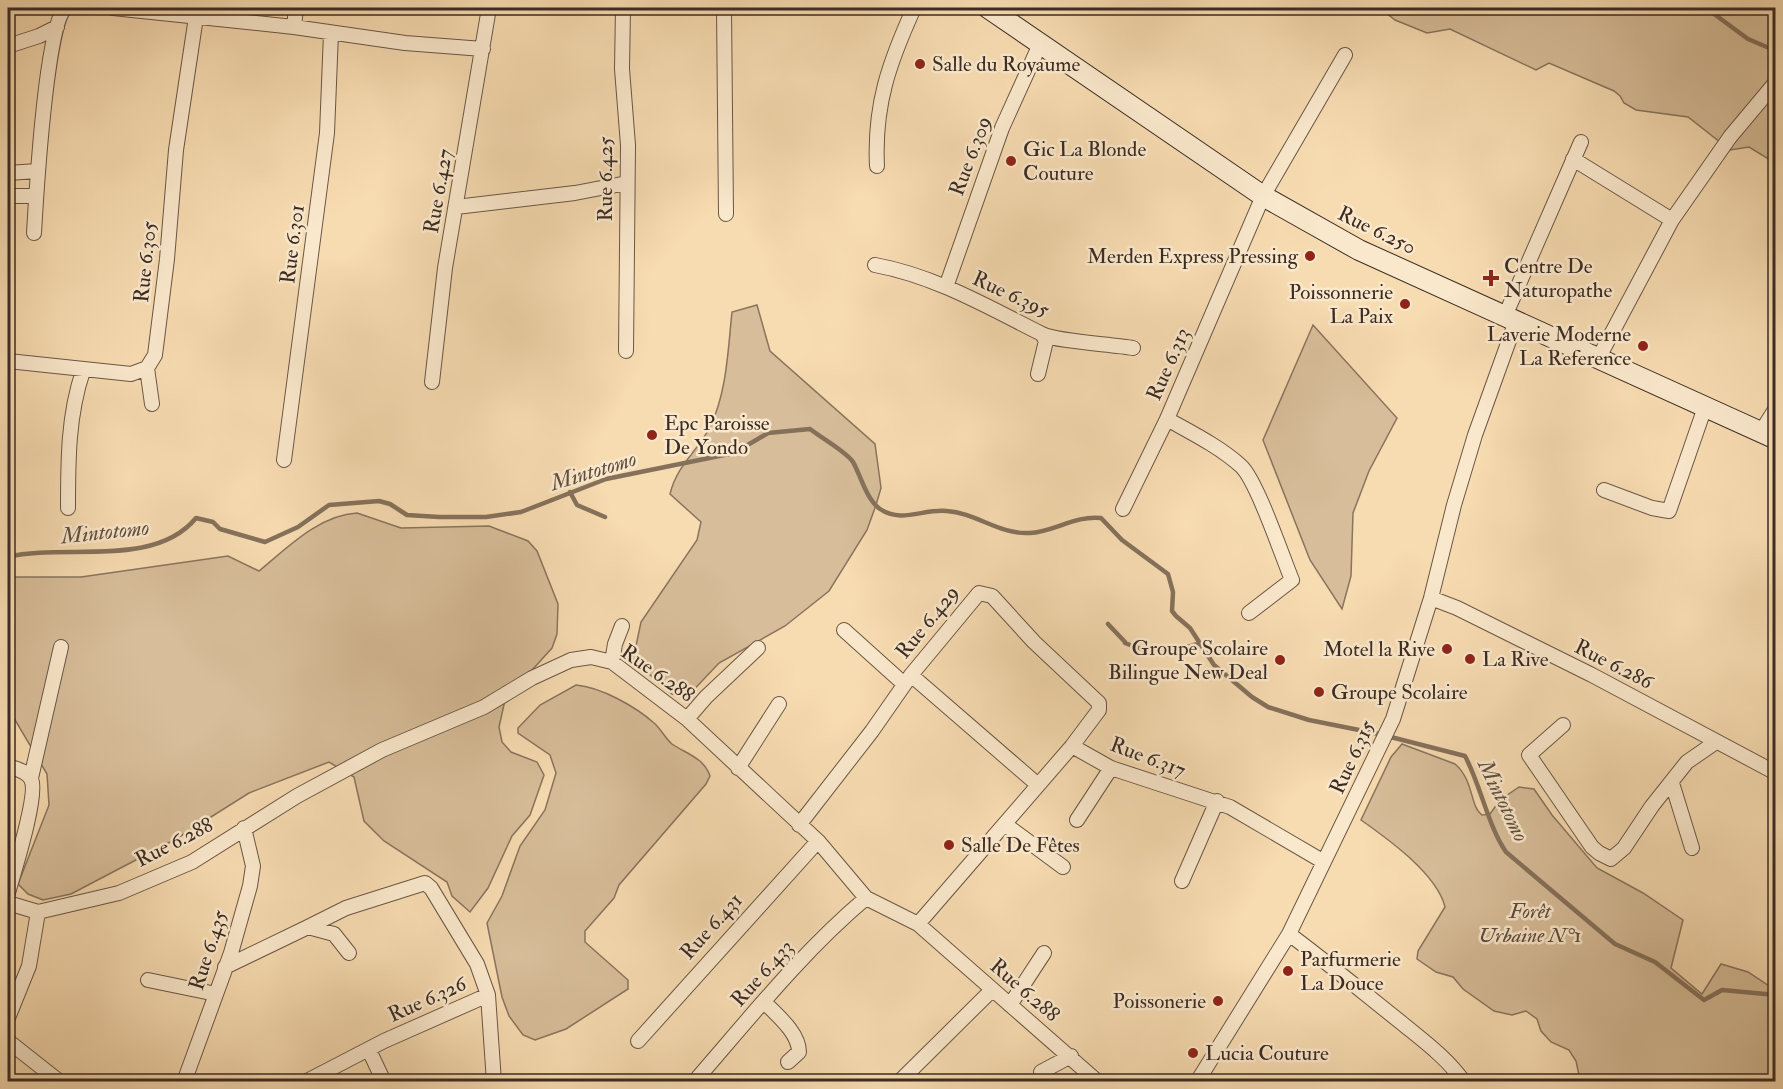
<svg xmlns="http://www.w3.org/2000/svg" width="1783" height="1089" font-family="'IM FELL Double Pica',serif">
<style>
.green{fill:#d7bd99;stroke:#89745e;stroke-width:1.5}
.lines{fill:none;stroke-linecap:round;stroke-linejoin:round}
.stream{stroke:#85715b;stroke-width:4.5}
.street-casing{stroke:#6a5746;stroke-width:16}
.secondary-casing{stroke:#3b2b23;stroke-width:22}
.street{stroke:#fae8cc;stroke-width:14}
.secondary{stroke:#fae8cc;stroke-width:20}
.poi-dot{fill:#8f2418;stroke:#fae8cc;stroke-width:2}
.labels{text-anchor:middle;stroke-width:5;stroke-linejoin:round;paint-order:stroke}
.poi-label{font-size:21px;fill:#3b2b23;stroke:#fae8cc;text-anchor:start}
.street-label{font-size:21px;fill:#3b2b23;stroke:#fae8cc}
.park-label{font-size:21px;font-style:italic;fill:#5a483b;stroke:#fae8cc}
.water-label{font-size:22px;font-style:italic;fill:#604e3f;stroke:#fae8cc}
</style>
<rect width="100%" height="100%" fill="#f7dbb1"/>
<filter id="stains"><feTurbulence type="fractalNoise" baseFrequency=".00333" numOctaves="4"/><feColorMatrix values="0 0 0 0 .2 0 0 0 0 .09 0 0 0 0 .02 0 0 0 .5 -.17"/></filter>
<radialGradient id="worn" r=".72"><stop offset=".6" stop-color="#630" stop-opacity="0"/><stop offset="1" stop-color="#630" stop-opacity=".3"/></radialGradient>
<path class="green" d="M 1380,8 L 1775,8 L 1775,163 L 1749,147 L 1730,150 L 1688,117 L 1636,110 L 1624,103 L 1620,96 L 1614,91 L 1549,63 L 1536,70 L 1450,29 L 1427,33 L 1395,20 Z
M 757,305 L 770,351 L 875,444 L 881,488 L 876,505 L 867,530 L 829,591 L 785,626 L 719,663 L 686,698 L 672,694 L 633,660 L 641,622 L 697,540 L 701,522 L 670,494 C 677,465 697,452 710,427 C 727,392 728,349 732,312 Z
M 1313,325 L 1397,418 L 1369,471 L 1353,513 L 1351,576 L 1342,609 L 1310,560 L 1263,440 Z
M 357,513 L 401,528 L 489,526 L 528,541 L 537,551 L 558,604 L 557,634 L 552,648 L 505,700 L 499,727 L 502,742 L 511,752 L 537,762 L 544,775 L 530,815 L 512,836 L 488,888 L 470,912 L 452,896 L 447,882 L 384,841 L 364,821 L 354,777 L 329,762 L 249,793 L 176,839 L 71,894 L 43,900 L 28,894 L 18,884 L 49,805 L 47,774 L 8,708 L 8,577 L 81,577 L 228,556 L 259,571 C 287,548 319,515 357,513 Z
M 576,685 C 601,687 636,707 654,723 C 661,729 665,738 672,744 C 687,754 704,758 710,776 L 706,784 L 619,885 L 614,898 L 585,931 L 585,942 L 628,980 L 628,989 L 566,1029 L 535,1040 L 523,1035 L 509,1016 L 502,997 L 487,923 L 502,896 L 520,846 L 545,810 L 556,773 L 550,755 L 518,733 L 518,728 L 540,705 Z
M 1402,744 L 1455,764 C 1474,780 1470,807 1482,815 L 1490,814 L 1500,800 L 1519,787 L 1534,789 L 1552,815 L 1597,868 L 1643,893 L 1683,920 L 1671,968 L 1702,994 L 1721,964 L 1748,972 L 1775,990 L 1775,1081 L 1574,1081 L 1579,1075 L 1576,1061 L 1569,1050 L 1551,1042 L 1541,1031 L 1537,1019 L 1526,1011 L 1512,1015 L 1494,1011 L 1463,989 L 1453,977 L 1436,972 L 1417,959 L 1418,951 L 1445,907 C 1437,874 1388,839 1361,820 L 1391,757 Z"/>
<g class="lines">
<path class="stream" d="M 1706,8 L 1748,39 L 1776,51
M 570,492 L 577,505 L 605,517
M 8,557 C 64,543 154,569 196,518 L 213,522 L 220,529 L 265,542 L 298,527 L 329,505 L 379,501 L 390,504 L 407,515 L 439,517 L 486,517 L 521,512 L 606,479 L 734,453 L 768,433 L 810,429 C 820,437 847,452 853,462 C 861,476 866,499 880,509 C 902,524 924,508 947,511 C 976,513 1000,535 1030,533 C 1053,532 1076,515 1101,518 L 1122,540 L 1168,574 L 1173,592 L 1172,611 L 1176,616 L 1190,628 L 1214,665 L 1252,697 L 1268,707 L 1309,720 L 1379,734 L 1465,756 C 1481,786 1488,826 1506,852 L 1615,944 L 1655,962 L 1704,1000 L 1722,990 L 1776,995
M 1108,624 L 1125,642
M 1125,643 C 1159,657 1164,653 1198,644"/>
<defs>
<path id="street" d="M 113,8 L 294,27 L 405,43 L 483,49
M 623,8 L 622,69 L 628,145 L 626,351
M 724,8 L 726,214
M 294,27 L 296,8
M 8,46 L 39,36 L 57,27
M 1573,159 L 1672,220
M 877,166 C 874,105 889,63 914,8
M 8,173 L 37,171
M 8,196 L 36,196
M 456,207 L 575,193 L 627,183
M 34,233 C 36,198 46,27 65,8
M 875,265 C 935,276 988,307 1042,334 C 1058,342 1112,344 1133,348
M 946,287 L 1002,128 L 1041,42
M 1505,316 L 1581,142
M 1598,359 L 1672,220 L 1730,137 L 1776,82
M 8,361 L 131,374 L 147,368 L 155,355 L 167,259 L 176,150 L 196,17
M 147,368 L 152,404
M 1038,374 L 1046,341 L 1042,334
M 432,382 L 445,268 L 489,8
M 1761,432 L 1776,408
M 284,460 L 327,133 L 331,33
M 1604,490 L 1652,508 L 1669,511 L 1705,407
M 68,508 C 68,461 68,415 83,371
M 1123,509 L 1167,419
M 1431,598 L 1457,608 L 1592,675 L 1776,773
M 1249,613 L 1292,580 C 1282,556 1257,481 1241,466 C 1220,447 1192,433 1167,419 L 1263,196 L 1345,55
M 844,630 L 904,684
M 612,662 L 615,644 L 622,626
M 911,675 L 1038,785
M 687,719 L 706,697 L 758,648
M 1563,725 L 1529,755 L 1592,847 L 1599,853 L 1611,859 L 1624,848 L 1652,806 L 1687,762 L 1716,742
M 8,766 C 16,769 27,771 31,779 C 39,793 13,875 8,893
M 738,768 L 779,704
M 31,778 L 61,647
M 1672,783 L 1692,848
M 1077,820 L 1111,768
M 799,825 L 872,731 L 911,675 L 979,593 L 992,596 L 1034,642 L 1099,703 L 1099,710 L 1072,746
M 1006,825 L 1063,867
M 1182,881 L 1217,801
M 8,903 L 38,912 L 119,893 L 192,862 L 297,796 L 382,750 L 484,707 L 532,678 L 571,660 L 591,657 L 612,662 L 687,719 L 818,841 L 866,898 L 918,924 L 1098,1082
M 918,924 L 1072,746 L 1111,768 L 1230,807 L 1324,862
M 308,927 L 346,908 L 425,883 L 431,888 L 477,964 L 488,995
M 1289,934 C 1328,963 1365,994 1403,1024 C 1425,1042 1447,1058 1464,1082
M 225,967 L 308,927 L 334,934 L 349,953
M 148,980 L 216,994
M 764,1002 C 777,1015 799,1033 799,1052 L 788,1062
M 1010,1005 L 1044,953
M 8,1018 L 29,966 L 38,912
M 8,1041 L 60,1082
M 638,1041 L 818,841
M 369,1050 L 384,1082
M 1041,1072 L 1071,1056
M 184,1082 L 231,953 L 250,886 L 253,866 L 244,828
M 305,1082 L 384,1041 L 488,995 L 494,1082
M 694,1082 C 749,1019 802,952 866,898
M 899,1082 L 992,990
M 1197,1082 L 1289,934 L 1393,719 L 1431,598 L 1454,505 L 1475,435 L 1516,321"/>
<path id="secondary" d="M 988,8 L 1263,196 L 1359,250 L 1776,439"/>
</defs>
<use href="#street" class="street-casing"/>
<use href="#secondary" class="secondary-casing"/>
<use href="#street" class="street"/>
<use href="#secondary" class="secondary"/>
</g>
<g class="poi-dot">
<circle cx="920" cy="64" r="6"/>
<circle cx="1011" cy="161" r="6"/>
<circle cx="1310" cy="256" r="6"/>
<path d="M1488 269h6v6h6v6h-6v6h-6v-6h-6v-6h6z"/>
<circle cx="1405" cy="304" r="6"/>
<circle cx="1643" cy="346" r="6"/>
<circle cx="652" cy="435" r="6"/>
<circle cx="1447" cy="649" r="6"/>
<circle cx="1470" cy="659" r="6"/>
<circle cx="1280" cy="660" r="6"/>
<circle cx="1319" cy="692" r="6"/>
<circle cx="949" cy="845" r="6"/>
<circle cx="1288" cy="971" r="6"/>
<circle cx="1218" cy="1001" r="6"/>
<circle cx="1193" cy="1053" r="6"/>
</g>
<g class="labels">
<g class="poi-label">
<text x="932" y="71">Salle du Royaume</text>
<text x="1023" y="156">Gic La Blonde<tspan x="1023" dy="24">Couture</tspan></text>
<text x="1298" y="263" text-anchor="end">Merden Express Pressing</text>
<text x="1504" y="273">Centre De<tspan x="1504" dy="24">Naturopathe</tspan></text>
<text x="1393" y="299" text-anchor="end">Poissonnerie<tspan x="1393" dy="24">La Paix</tspan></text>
<text x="1631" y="341" text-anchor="end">Laverie Moderne<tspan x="1631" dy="24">La Reference</tspan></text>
<text x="664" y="430">Epc Paroisse<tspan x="664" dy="24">De Yondo</tspan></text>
<text x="1268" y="655" text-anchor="end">Groupe Scolaire<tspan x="1268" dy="24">Bilingue New Deal</tspan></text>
<text x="1435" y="656" text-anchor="end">Motel la Rive</text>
<text x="1482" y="666">La Rive</text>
<text x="1331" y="699">Groupe Scolaire</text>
<text x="961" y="852">Salle De Fêtes</text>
<text x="1300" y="966">Parfurmerie<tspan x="1300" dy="24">La Douce</tspan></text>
<text x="1206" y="1008" text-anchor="end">Poissonerie</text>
<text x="1205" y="1060">Lucia Couture</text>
</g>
<g class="street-label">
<text transform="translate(970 156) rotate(-69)" y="7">Rue 6.309</text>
<text transform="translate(605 179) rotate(-90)" y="7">Rue 6.425</text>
<text transform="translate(438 191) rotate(-80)" y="7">Rue 6.427</text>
<text transform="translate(1377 230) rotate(26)" y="7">Rue 6.250</text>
<text transform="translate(292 244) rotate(-83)" y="7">Rue 6.301</text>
<text transform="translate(145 262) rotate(-84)" y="7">Rue 6.305</text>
<text transform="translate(1011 294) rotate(25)" y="7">Rue 6.395</text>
<text transform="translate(1168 364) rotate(-66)" y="7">Rue 6.313</text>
<text transform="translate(927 622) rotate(-51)" y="7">Rue 6.429</text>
<text transform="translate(1614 664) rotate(27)" y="7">Rue 6.286</text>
<text transform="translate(658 673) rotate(35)" y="7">Rue 6.288</text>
<text transform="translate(1148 757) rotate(21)" y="7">Rue 6.317</text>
<text transform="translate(1352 757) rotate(-65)" y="7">Rue 6.315</text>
<text transform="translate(174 842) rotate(-27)" y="7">Rue 6.288</text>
<text transform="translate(711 926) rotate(-48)" y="7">Rue 6.431</text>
<text transform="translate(208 950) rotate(-72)" y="7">Rue 6.435</text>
<text transform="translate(762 973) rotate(-48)" y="7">Rue 6.433</text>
<text transform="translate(1025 990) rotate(41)" y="7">Rue 6.288</text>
<text transform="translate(427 999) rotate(-24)" y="7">Rue 6.326</text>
</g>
<g class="park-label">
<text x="1530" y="918">Forêt<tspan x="1530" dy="24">Urbaine N°1</tspan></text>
</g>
<g class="water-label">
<text transform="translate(593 470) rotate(-17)" y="8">Mintotomo</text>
<text transform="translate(105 531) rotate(-6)" y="8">Mintotomo</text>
<text transform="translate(1504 800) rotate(64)" y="8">Mintotomo</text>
</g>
</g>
<rect width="1783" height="1089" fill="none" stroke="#f7dbb1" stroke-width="30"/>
<rect x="9" y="9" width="1765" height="1071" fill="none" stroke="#3b2b23" stroke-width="3"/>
<rect x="15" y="15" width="1753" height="1059" fill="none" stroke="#3b2b23" stroke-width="1.5"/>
<rect width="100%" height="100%" filter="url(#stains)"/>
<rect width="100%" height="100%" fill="url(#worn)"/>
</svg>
